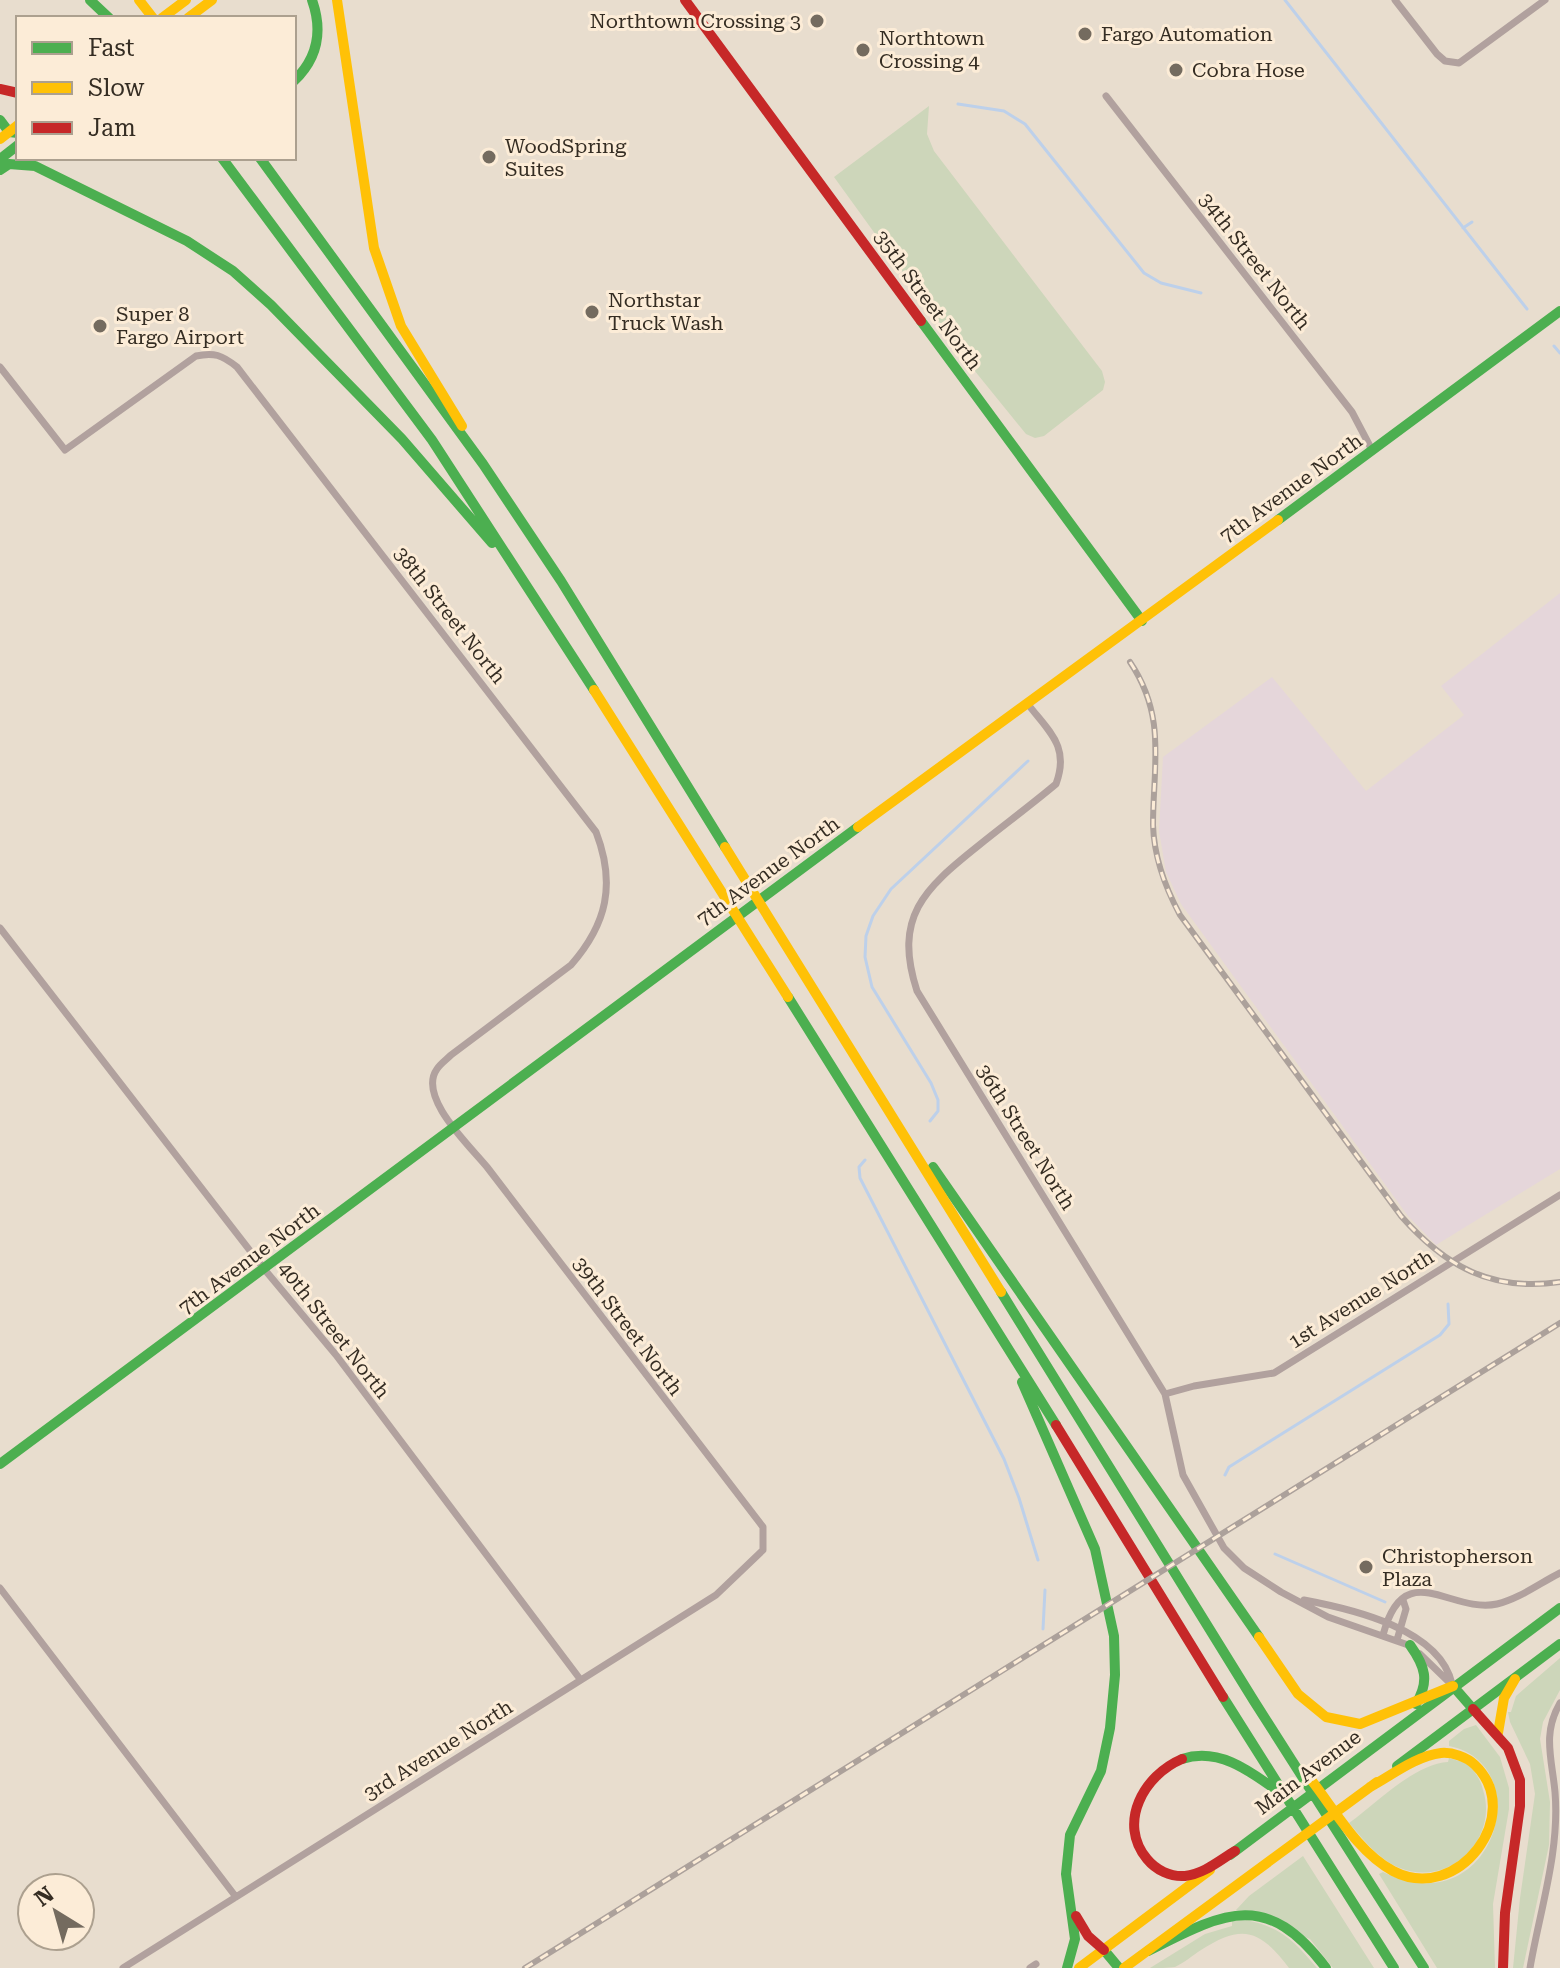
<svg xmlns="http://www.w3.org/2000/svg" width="1560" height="1968" font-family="'Roboto Serif',serif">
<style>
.industrial{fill:#e5d6da}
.green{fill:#cdd6ba}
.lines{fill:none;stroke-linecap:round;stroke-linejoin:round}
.stream{stroke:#bdd0ea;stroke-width:3}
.street{stroke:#b1a19e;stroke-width:7}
.fast{stroke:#4caf50;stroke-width:10}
.slow{stroke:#ffc107;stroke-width:10}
.jam{stroke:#c62828;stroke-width:10}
.rail-casing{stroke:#aca19b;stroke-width:6}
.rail{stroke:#fcecd7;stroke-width:3;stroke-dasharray:9;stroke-linecap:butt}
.poi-dot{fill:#746b5f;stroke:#fcecd7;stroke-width:3}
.labels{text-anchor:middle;stroke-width:6;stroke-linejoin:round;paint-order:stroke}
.poi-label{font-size:20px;fill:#352d23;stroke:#fcecd7;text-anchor:start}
.street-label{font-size:20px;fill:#352d23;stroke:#fcecd7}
</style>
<rect width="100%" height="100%" fill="#e8ddce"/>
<path class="industrial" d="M 1560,593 L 1560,1169 L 1436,1245 L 1408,1216 L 1181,904 L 1166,872 L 1159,831 L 1163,757 L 1272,677 L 1366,791 L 1464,715 L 1441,686 Z"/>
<path class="green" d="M 929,106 L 927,134 L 934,151 L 1102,371 L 1105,382 L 1103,390 L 1044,436 L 1035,438 L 1026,434 L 970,365 L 834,177 Z
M 1560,1658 L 1560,1690 L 1543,1722 L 1540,1739 L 1550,1802 L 1549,1845 L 1523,1968 L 1513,1968 L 1520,1898 L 1535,1794 L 1530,1764 L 1510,1722 L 1508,1712 L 1511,1712 L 1516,1696 Z
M 1476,1725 L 1500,1757 L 1509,1788 L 1509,1809 L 1493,1904 L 1495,1968 L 1437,1968 L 1379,1874 L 1383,1872 C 1494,1927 1540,1764 1449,1746 L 1449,1741 L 1464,1729 Z
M 1449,1758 C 1454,1760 1462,1761 1467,1764 C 1475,1770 1481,1781 1483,1790 C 1499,1839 1449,1888 1400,1868 C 1378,1859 1364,1840 1349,1823 C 1377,1803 1414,1764 1448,1762 Z
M 1303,1856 L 1374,1968 L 1333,1968 L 1310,1939 L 1236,1910 L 1249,1896 Z
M 1246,1920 C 1281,1927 1294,1941 1317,1968 L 1289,1968 C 1260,1930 1243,1923 1201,1950 C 1193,1955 1184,1963 1175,1967 C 1168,1968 1158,1968 1150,1968 L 1205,1934 L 1232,1926 L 1232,1921 Z"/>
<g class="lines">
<path class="stream" d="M 1285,0 L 1527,309
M 958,104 L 1004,111 L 1025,124 L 1144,273 L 1161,283 L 1201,293
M 1463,228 L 1472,222
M 1554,346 L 1560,353
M 930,1121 L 938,1111 L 938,1100 L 931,1083 L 872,987 L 865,957 L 866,936 L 873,916 L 891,889 L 1028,761
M 865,1160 L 859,1167 L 860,1178 L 1004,1459 L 1019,1498 L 1038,1560
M 1225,1475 L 1229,1467 L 1440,1335 L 1449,1324 L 1448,1304
M 1275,1554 L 1385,1602
M 1043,1629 L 1045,1590"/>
<path class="street" d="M 1395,0 L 1437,54 L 1445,61 L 1459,63 L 1545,0
M 1106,96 L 1352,412 L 1372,450
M 0,367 L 65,450 L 196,356 C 214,352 222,355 237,367 L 596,832 C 616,884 607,924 571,965 L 451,1055 C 447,1059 440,1064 437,1069 C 417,1097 470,1146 487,1167 L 763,1527 L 763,1550 L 716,1595 L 123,1968
M 1027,703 C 1049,732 1070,746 1056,784 C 1031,805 1004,825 978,846 C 924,889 893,917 917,991 L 1165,1394 L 1183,1475 L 1224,1548 L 1244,1568 L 1281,1592 L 1328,1617 L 1411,1646
M 0,928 L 265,1270 L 336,1355 L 580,1679
M 1165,1394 L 1194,1386 L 1274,1373 L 1560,1195
M 0,1588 L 236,1897
M 1304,1600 C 1352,1609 1440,1629 1452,1684
M 1383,1635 C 1404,1555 1450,1614 1497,1604 C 1519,1599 1540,1583 1560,1573
M 1397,1640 L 1406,1609 L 1403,1600
M 1420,1654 L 1453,1686
M 1030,1968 L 1036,1964
M 1530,1968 C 1540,1910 1560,1851 1555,1792 C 1552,1759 1542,1734 1560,1703"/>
<path class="fast" d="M 90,0 L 109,18
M 294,81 C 318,58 323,31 312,0
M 0,120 L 9,132 L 18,133
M 222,158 L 432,440 L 594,690
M 260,158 L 483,464 L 561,581 L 725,847
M 0,159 L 18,145
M 0,170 L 9,164 L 35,166 L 187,241 L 233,271 L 271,305 L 402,439 L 492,543
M 921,321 L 1142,621
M 1278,520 L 1560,311
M 788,997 L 1056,1425
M 933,1167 L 1259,1637
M 1001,1292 L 1254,1701 L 1424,1968
M 1022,1382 L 1095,1549 L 1114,1636 L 1115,1675 L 1110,1728 L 1101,1771 L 1070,1835 L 1066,1874 L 1075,1939 L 1067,1968
M 0,1464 L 858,827
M 1410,1645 C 1425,1666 1430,1681 1416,1704
M 1453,1686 L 1473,1709
M 1223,1697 L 1394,1968
M 1182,1759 C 1219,1747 1250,1771 1279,1792
M 1397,1766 L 1560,1644
M 1230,1855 L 1560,1608
M 1104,1950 L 1119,1968
M 1148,1951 C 1225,1912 1266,1889 1326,1968"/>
<path class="slow" d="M 139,0 L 153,18
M 337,0 L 374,248 L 401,326 L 462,426
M 162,18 L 186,0
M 188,18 L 212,0
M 0,139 L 18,125
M 594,690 L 788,997
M 858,827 L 1278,520
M 725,847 L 1001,1292
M 1259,1637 L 1298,1694 L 1326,1717 L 1360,1724 L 1453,1686
M 1498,1733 L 1504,1698 L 1515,1679
M 1312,1781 C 1336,1812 1358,1852 1393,1871 C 1458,1905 1526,1814 1475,1765 C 1467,1757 1452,1752 1441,1753 C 1416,1756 1392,1775 1370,1787
M 1079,1968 L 1210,1870
M 1124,1968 L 1377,1782"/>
<path class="jam" d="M 685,0 L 921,321
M 0,89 L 18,93
M 1056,1425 L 1223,1697
M 1473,1709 L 1508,1748 L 1520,1780 L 1520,1806 L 1505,1913 L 1503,1968
M 1182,1759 C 1144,1775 1117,1823 1147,1859 C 1156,1870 1170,1877 1185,1876 C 1204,1874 1220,1860 1235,1851
M 1076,1916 L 1088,1936 L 1104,1950"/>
<defs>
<path id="rail" d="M 1130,662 C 1167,717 1153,765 1153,825 C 1154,858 1165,887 1180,915 L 1401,1216 C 1445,1266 1491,1292 1560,1282
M 525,1968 L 1560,1323"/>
</defs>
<use href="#rail" class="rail-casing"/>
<use href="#rail" class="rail"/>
</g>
<g class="poi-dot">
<circle cx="817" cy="21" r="8"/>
<circle cx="1085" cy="34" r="8"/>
<circle cx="863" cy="50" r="8"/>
<circle cx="1176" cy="70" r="8"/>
<circle cx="489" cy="157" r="8"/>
<circle cx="592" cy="312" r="8"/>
<circle cx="100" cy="326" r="8"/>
<circle cx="1366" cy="1567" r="8"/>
</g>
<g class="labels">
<g class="poi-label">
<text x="801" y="28" text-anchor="end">Northtown Crossing 3</text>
<text x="1101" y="41">Fargo Automation</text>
<text x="879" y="45">Northtown<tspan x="879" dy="23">Crossing 4</tspan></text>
<text x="1192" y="77">Cobra Hose</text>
<text x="505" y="153">WoodSpring<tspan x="505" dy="23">Suites</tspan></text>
<text x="608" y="307">Northstar<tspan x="608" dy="23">Truck Wash</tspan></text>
<text x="116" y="321">Super 8<tspan x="116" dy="23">Fargo Airport</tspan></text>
<text x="1382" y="1563">Christopherson<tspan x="1382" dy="23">Plaza</tspan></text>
</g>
<g class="street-label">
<text transform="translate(1255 261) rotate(52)" y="7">34th Street North</text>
<text transform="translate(928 300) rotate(54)" y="7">35th Street North</text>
<text transform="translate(1291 488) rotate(-36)" y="7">7th Avenue North</text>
<text transform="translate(450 615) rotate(52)" y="7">38th Street North</text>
<text transform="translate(768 871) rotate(-36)" y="7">7th Avenue North</text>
<text transform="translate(1026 1137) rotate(58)" y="7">36th Street North</text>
<text transform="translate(249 1259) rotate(-37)" y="7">7th Avenue North</text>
<text transform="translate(1361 1299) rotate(-32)" y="7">1st Avenue North</text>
<text transform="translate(628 1326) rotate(53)" y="7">39th Street North</text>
<text transform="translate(334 1330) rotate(52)" y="7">40th Street North</text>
<text transform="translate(438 1750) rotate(-32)" y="7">3rd Avenue North</text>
<text transform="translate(1308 1772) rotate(-37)" y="7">Main Avenue</text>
</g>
</g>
<rect x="16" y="16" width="280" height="144" fill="#fcecd7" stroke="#aca08f" stroke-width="2"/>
<rect x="32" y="42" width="40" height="12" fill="#4caf50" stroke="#aca08f" stroke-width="2"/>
<text x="88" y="56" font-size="24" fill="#352d23">Fast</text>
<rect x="32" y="82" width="40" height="12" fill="#ffc107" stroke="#aca08f" stroke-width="2"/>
<text x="88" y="96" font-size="24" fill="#352d23">Slow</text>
<rect x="32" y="122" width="40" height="12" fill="#c62828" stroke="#aca08f" stroke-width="2"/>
<text x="88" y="136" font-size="24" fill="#352d23">Jam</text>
<g transform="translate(56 1912) rotate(323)"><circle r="38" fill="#fcecd7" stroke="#aca08f" stroke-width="2"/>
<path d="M0-6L14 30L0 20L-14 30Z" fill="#746b5f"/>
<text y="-12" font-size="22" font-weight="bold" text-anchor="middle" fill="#352d23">N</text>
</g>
</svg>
